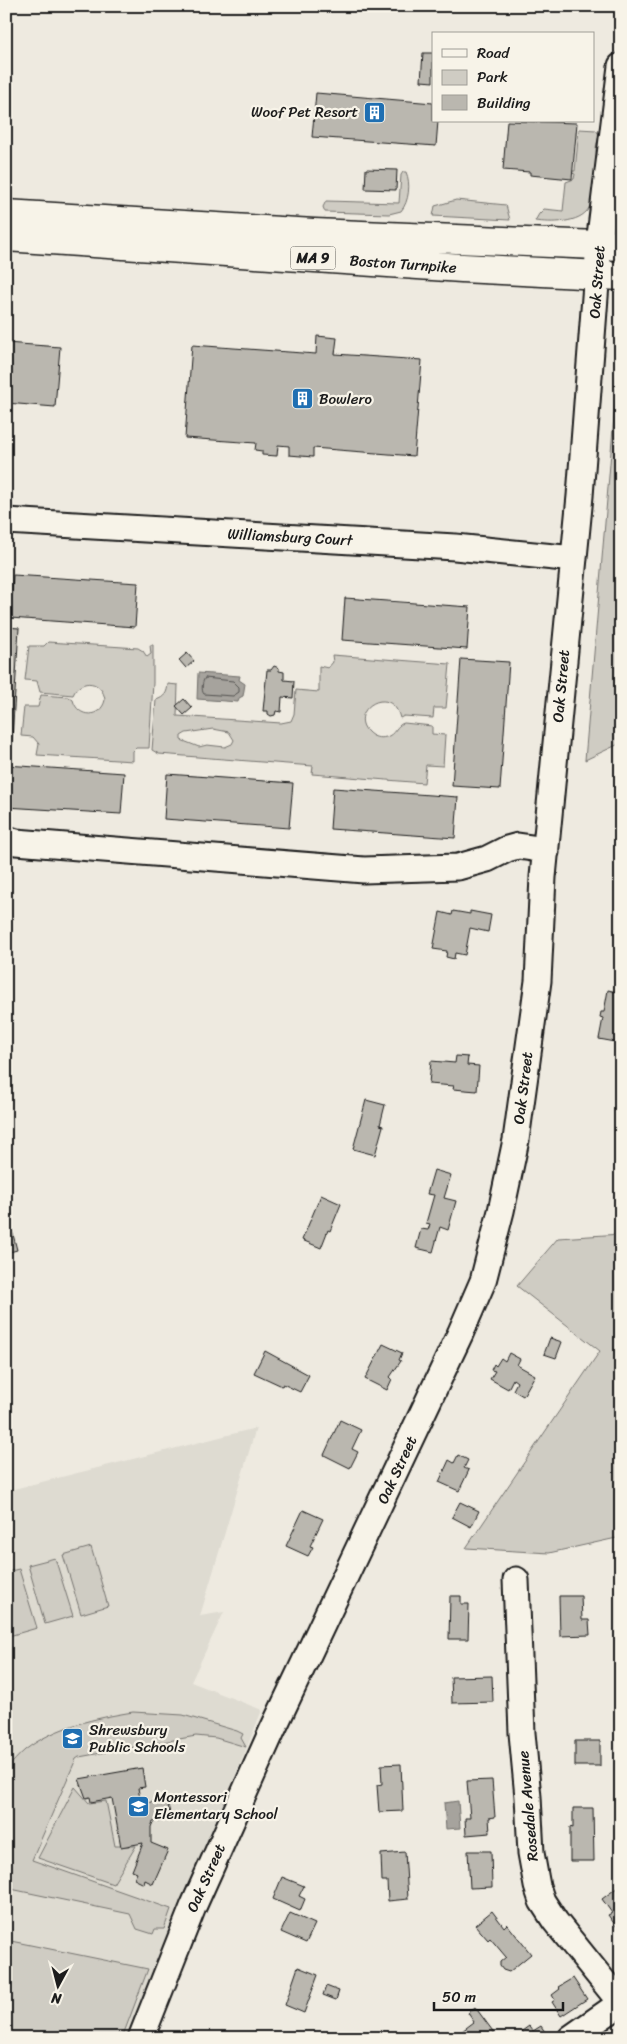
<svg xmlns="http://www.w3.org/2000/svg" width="627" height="2044" font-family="Sriracha,sans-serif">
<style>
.built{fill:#dedbd1}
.green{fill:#cfccc3;stroke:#767470;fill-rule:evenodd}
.water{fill:#a6a39d;stroke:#6f6d69}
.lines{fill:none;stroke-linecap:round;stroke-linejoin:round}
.shore{stroke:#535250;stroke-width:1}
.building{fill:#bab7af;stroke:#1c1c1c}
.minor-casing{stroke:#1c1c1c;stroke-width:29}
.highway-casing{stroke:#1c1c1c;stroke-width:31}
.minor{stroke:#f7f3e8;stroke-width:25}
.highway{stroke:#f7f3e8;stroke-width:28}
.labels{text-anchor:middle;stroke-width:4.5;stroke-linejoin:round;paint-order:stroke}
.shield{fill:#f7f3e8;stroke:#5e5c59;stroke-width:1}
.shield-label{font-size:14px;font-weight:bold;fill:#1c1c1c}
.poi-label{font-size:15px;fill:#1c1c1c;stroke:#f7f3e8;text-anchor:start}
.street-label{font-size:15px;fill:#1c1c1c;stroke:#f7f3e8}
</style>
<rect width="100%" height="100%" fill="#eeeae0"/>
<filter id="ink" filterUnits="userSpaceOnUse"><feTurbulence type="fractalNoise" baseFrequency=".02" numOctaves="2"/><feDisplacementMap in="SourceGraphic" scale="10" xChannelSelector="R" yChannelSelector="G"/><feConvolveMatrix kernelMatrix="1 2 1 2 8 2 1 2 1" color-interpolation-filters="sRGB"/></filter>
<g filter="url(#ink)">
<path class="built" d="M 256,1428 L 200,1616 L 224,1612 L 191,1682 L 262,1710 L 129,2038 L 6,2038 L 6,1491 Z"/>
<path class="green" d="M 579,129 L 596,130 L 600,136 C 593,147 597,158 597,170 C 596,180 594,199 589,208 C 580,224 550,223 535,221 L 539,214 L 544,209 L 563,211 L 566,182 L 574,179 L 575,174 L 572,173 L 572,171 L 575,171 Z
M 403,172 L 406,172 C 411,183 409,202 401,211 L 389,214 L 325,212 L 323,207 L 326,201 L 399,203 L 401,175 Z
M 456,200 L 506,205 L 510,220 L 433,216 L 435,206 Z
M 621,355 L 621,743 L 585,760 L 619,357 Z
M 48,642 L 138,648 L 143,651 L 147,657 L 151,654 L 150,645 L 153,645 L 153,683 L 149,748 L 136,748 L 133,751 L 133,761 L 37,755 L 39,744 L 33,737 L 21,736 L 24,707 L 38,707 L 41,695 L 69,697 L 73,700 C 78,719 101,718 105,700 C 103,681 81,677 73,695 L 40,692 L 37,681 L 25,680 L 29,646 L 44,646 Z
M 332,655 L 450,664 L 446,708 L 434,708 L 433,718 L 404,716 L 400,718 C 391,682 347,711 368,732 C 373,737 379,739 386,737 C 395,735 396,725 404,723 L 432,726 L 432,734 L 445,735 L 443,766 L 426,765 L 424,783 L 312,774 L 313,766 L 159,754 L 152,750 L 156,700 C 165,697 167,693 168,684 L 178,685 L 177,716 L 281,723 L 291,721 L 294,714 L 296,690 L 319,692 L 319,666 L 328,668 L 333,662 ZM 213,729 L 229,732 L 234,740 L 232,744 L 225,747 L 207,745 L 199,747 L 181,740 L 181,736 L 186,733 Z
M 621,1234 L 621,1537 L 549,1553 L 466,1548 L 600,1351 L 517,1286 L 558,1238 Z
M 91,1547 L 108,1606 L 81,1614 L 63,1555 Z
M 55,1558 L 73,1616 L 45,1624 L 28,1565 Z
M 19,1569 L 37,1628 L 9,1636 L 6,1626 L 6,1572 Z
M 133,1712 L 183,1715 L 237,1731 L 243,1734 L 241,1738 L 246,1747 L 216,1738 L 196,1736 L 79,1757 L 76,1759 L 32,1860 L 171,1909 L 164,1929 L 155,1929 L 153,1934 L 137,1929 L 130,1914 L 6,1888 L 6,1770 C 12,1763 18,1756 25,1750 C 56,1726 96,1718 133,1712 Z
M 75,1787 L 89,1803 L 106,1801 L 115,1846 L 136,1846 L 113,1884 L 38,1858 Z
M 6,1940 L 148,1969 L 122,2038 L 6,2038 Z"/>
<path class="water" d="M 198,673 L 240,676 L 239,680 L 245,684 L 243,696 L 239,698 L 238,702 L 197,699 Z
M 458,1801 L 460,1828 L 446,1829 L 444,1803 Z"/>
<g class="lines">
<path class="shore" d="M 205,678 L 233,681 L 239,687 L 239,692 L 233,696 L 204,694 C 201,691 202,681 205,678 Z"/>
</g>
<path class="building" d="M 423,53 L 433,53 L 433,82 L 421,81 Z
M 316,93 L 433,103 L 433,121 L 438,121 L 436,146 L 312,137 Z
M 507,121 L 577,123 L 572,179 L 530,175 L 530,172 L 503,170 Z
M 366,169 L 397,170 L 396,190 L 365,189 Z
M 317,336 L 337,338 L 335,354 L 422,360 L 414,456 L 313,448 L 313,457 L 289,455 L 289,446 L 278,445 L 277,456 L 262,455 L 262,451 L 255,450 L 256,443 L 185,438 L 192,345 L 316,354 Z
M 6,343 L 60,347 L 55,407 L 6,403 Z
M 13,575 L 138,583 L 135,627 L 10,618 Z
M 345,598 L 470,607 L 467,649 L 342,640 Z
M 6,627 L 19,628 L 11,755 L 6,755 Z
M 187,653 L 194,661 L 186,668 L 179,660 Z
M 461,659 L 509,662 L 500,789 L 452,786 Z
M 274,666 L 279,668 L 279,671 L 284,672 L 284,680 L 294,681 L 293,698 L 282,697 L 281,712 L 276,711 L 275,715 L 271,716 L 268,714 L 268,711 L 263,711 L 267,670 L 271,670 Z
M 184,699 L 192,708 L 184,715 L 176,706 Z
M 6,765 L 124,773 L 121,814 L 6,807 Z
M 167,774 L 293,783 L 289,828 L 164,819 Z
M 333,788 L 458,797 L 455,838 L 330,829 Z
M 453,911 L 470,914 L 470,911 L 491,915 L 488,932 L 470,928 L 465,955 L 455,953 L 454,959 L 446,957 L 447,951 L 433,949 L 440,912 L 452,915 Z
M 608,990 L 621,993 L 621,1043 L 599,1039 L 603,1018 L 600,1017 L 601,1012 L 604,1012 Z
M 456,1056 L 468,1057 L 467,1065 L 479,1066 L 477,1091 L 453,1089 L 454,1086 L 429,1084 L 431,1061 L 455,1063 Z
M 366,1100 L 385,1105 L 380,1125 L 383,1126 L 375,1155 L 353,1149 Z
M 434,1170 L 451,1175 L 444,1198 L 456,1201 L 448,1230 L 440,1227 L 433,1252 L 416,1248 L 421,1229 L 428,1230 L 430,1224 L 426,1223 L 434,1195 L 427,1194 Z
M 321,1195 L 341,1204 L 330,1231 L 328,1230 L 321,1248 L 302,1240 Z
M 6,1207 L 17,1250 L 6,1253 Z
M 550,1338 L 562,1342 L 556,1358 L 544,1354 Z
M 383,1344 L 402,1353 L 399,1360 L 401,1361 L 390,1377 L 392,1379 L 387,1390 L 365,1379 Z
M 265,1351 L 309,1375 L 300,1392 L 283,1384 L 282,1386 L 254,1373 Z
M 509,1353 L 520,1359 L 517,1365 L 535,1375 L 523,1396 L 513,1390 L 517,1382 L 513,1379 L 508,1389 L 490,1379 L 495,1371 L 491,1370 L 494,1364 L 496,1366 L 501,1358 L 505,1361 Z
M 340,1420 L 361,1430 L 352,1449 L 358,1452 L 350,1468 L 324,1455 Z
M 458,1455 L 468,1460 L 464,1468 L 469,1470 L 459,1491 L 439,1482 L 449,1460 L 454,1463 Z
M 460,1502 L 479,1511 L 471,1527 L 452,1517 Z
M 303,1510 L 323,1519 L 310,1546 L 313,1547 L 308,1556 L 286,1546 Z
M 450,1596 L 461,1596 L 461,1604 L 469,1604 L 468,1639 L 449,1639 Z
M 559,1596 L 581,1596 L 582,1620 L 589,1620 L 590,1635 L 560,1636 Z
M 492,1676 L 493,1702 L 452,1703 L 451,1677 Z
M 575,1741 L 600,1741 L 600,1766 L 575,1766 Z
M 401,1764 L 403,1811 L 379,1812 L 377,1785 L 382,1784 L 381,1765 Z
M 142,1768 L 145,1787 L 138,1788 L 141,1804 L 167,1799 L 171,1819 L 153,1822 L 151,1827 L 151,1843 L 168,1850 L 153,1884 L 145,1880 L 144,1884 L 134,1879 L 137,1873 L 132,1871 L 143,1843 L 121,1847 L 112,1798 L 91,1802 L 90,1797 L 86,1798 L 79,1779 Z
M 492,1780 L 495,1817 L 489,1818 L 490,1833 L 466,1835 L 465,1818 L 470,1818 L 467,1781 Z
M 573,1808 L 593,1808 L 594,1861 L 570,1861 L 570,1827 L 573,1828 Z
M 468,1851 L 491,1851 L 492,1887 L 470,1888 Z
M 405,1852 L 408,1899 L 388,1901 L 387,1881 L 382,1881 L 381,1854 Z
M 282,1877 L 304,1886 L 299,1896 L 305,1899 L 300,1911 L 273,1899 Z
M 618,1887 L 621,1890 L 621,1933 L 608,1915 L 612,1913 L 602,1899 Z
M 492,1911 L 504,1927 L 507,1924 L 531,1954 L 509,1972 L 503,1970 L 500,1966 L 500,1962 L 506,1957 L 490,1938 L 488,1940 L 475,1925 Z
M 290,1913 L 315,1924 L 306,1943 L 281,1932 Z
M 298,1967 L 318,1975 L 304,2013 L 285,2005 Z
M 573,1978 L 587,1999 L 561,2016 L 552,2002 L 555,2000 L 552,1995 L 560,1989 L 558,1987 Z
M 326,1986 L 339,1991 L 336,2000 L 323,1995 Z
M 475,2007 L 498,2038 L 461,2038 L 458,2034 L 474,2022 L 468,2013 Z
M 529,2026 L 533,2031 L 541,2026 L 547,2035 L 543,2038 L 527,2038 L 522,2031 Z"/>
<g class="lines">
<defs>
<path id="minor" d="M 6,521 L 455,547 L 574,559
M 6,839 L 16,842 L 364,870 L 458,867 L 487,859 L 507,849 L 518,846 L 532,848 L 546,852
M 516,1580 L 522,1733 L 528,1797 L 531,1853 L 537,1886 L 542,1901 L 555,1921 L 621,2003
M 141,2038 L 193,1907 L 272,1731 L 460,1334 L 483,1281 L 501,1211 L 516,1140 L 538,981 L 543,877 L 580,496 L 599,244 L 621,66
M 571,2038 L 621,2003"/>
<path id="highway" d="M 6,214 L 314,233 L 621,246
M 6,237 L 462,268 L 621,276"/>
</defs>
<use href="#minor" class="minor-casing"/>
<use href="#highway" class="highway-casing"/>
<use href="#minor" class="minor"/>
<use href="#highway" class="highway"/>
</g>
</g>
<defs>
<symbol id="building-square" viewBox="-11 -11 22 22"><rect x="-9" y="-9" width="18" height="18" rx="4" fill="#1f6fb2" stroke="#f7f3e8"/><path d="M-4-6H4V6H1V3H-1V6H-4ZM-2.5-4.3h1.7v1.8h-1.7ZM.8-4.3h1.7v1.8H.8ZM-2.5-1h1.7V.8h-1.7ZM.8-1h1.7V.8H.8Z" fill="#fff"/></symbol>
<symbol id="school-square" viewBox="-11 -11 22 22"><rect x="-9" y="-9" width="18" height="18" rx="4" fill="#1f6fb2" stroke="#f7f3e8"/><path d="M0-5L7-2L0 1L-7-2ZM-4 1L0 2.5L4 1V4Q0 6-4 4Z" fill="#fff"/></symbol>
</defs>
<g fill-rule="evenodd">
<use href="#building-square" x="362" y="100" width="25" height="25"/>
<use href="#building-square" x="290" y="386" width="25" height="25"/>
<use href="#school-square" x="60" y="1726" width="25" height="25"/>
<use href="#school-square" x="126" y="1794" width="25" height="25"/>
</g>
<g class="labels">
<rect class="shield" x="290.5" y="246.5" width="45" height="23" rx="4"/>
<g class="shield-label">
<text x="313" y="263">MA 9</text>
</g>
<g class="poi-label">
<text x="358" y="117" text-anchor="end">Woof Pet Resort</text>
<text x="319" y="404">Bowlero</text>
<text x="89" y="1735">Shrewsbury<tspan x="89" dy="17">Public Schools</tspan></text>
<text x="154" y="1802">Montessori<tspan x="154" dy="17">Elementary School</tspan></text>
</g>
<g class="street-label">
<text transform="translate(403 264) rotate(4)" y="5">Boston Turnpike</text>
<text transform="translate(597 282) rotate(-86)" y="5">Oak Street</text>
<text transform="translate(290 537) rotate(3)" y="5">Williamsburg Court</text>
<text transform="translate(561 686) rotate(-85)" y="5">Oak Street</text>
<text transform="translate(523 1088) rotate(-83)" y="5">Oak Street</text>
<text transform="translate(397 1470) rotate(-65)" y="5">Oak Street</text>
<text transform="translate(528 1806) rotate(-95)" y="5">Rosedale Avenue</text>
<text transform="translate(206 1878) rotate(-66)" y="5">Oak Street</text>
</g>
</g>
<rect width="627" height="2044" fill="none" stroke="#f7f3e8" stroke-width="25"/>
<rect x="12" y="12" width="602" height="2019" fill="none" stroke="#1c1c1c" stroke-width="2" filter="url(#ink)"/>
<rect x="432" y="32" width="162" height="90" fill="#f7f3e8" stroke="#9f9d96"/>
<rect x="442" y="49" width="25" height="8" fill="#f7f3e8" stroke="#9f9d96"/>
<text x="477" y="58" font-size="15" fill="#1c1c1c">Road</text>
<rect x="442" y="70" width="25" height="15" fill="#cfccc3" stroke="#9f9d96"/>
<text x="477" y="82" font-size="15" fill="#1c1c1c">Park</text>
<rect x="442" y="95" width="25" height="15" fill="#bab7af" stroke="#9f9d96"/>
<text x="477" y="108" font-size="15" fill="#1c1c1c">Building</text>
<g transform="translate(58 1986) rotate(187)" stroke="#f7f3e8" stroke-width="4" paint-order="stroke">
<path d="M0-4L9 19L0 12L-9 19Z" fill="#1c1c1c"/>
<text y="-8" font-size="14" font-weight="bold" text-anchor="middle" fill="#1c1c1c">N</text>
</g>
<path d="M434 2002v8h129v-8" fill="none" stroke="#1c1c1c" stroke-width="2.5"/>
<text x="442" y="2002" font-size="15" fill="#1c1c1c" stroke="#f7f3e8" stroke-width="4" paint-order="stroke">50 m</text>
</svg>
